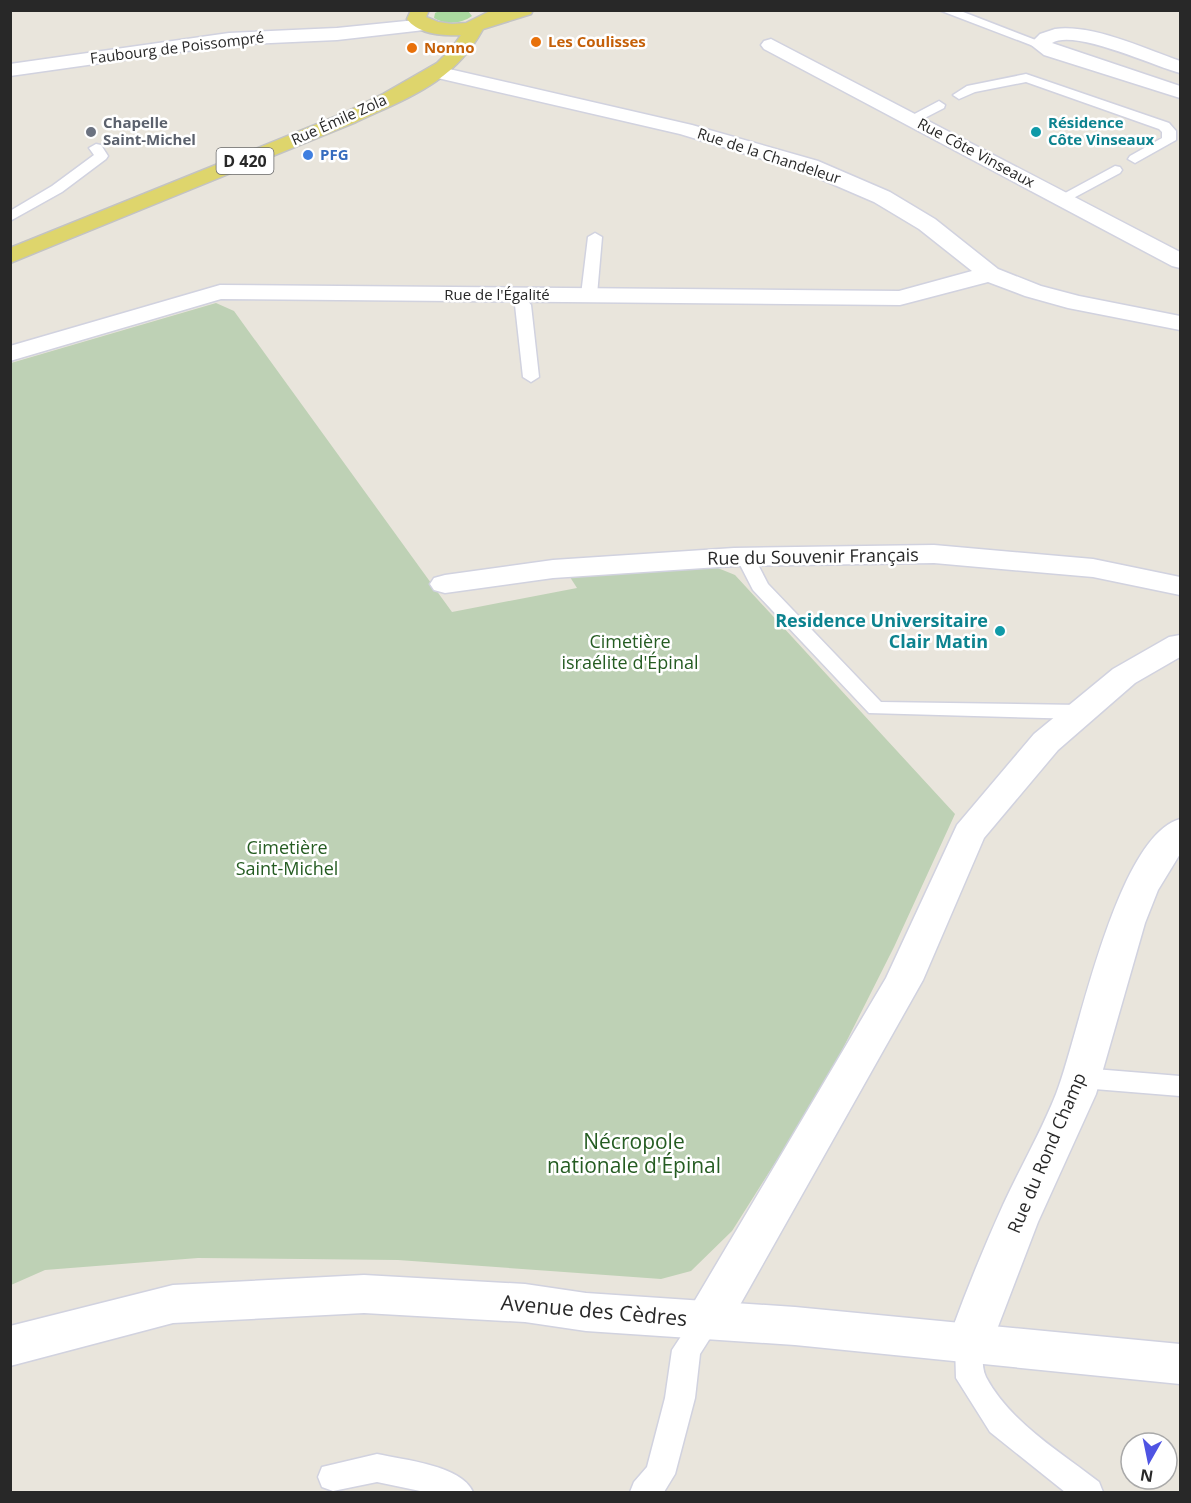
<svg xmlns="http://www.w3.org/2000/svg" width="1191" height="1503" font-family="'Open Sans',sans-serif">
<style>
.green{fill:#aad99f}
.cemetery{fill:#bed1b5}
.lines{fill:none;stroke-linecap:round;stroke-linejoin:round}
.service-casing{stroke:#d1d2df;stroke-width:3}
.minor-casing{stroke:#d1d2df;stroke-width:3}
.tertiary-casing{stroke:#d1d2df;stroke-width:3}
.secondary-casing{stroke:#d1d2df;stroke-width:3}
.primary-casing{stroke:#c3c3c3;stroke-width:3}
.service{fill:#fff;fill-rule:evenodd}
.minor{fill:#fff;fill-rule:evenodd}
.tertiary{fill:#fff;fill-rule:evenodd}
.secondary{fill:#fff;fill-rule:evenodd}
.primary{fill:#ded56c;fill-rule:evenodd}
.food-dot{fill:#e8710a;stroke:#fff;stroke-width:2}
.worship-dot{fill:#6b7280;stroke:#fff;stroke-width:2}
.culture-dot{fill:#0f9aa8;stroke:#fff;stroke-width:2}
.shop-dot{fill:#3f7fe0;stroke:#fff;stroke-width:2}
.labels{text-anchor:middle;stroke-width:5;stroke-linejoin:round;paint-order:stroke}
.far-food-label{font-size:15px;font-weight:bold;fill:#c56008;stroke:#fff;text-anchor:start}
.far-street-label{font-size:15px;fill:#282828;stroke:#fff}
.far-worship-label{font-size:15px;font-weight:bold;fill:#5b616d;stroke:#fff;text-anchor:start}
.far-culture-label{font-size:15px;font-weight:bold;fill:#0d838f;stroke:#fff;text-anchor:start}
.far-shop-label{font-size:15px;font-weight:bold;fill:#366cbe;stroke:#fff;text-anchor:start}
.shield{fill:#fff;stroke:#686868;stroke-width:1.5}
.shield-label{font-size:16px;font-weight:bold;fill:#282828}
.street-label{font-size:18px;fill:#282828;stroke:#fff}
.culture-label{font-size:18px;font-weight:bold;fill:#0d838f;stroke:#fff;text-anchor:end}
.park-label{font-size:18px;fill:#255c22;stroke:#fff}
.near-park-label{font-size:21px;fill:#255c22;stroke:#fff}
.near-street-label{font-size:21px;fill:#282828;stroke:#fff}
</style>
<rect width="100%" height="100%" fill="#e9e5dc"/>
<path class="green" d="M 439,11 L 468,11 L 472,16 C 461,24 445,25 434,18 L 435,13 Z"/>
<path class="cemetery" d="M 216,303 L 234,311 L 452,612 L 577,588 L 568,574 L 708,564 L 735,575 L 955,814 L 894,947 L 826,1082 L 732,1231 L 691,1271 L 661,1279 L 398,1260 L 198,1258 L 45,1270 L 11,1285 L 11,363 Z"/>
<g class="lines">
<defs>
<path id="service" d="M 939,10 L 958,10 L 1046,44 L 1040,48 L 1036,47 Z
M 1026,74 L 1169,123 L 1176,131 L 1176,140 L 1135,163 L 1128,159 L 1130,156 L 1162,138 L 1162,132 L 1159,129 L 1026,82 L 975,92 L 959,99 L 953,95 L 967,86 Z
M 939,101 L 945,105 L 944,108 L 917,122 L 912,123 L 905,119 Z
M 96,144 L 101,145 L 108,156 L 106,159 L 62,192 L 10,221 L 10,211 L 52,186 L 94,155 L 89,148 Z
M 1115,166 L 1120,167 L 1122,170 L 1120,173 L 1066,202 L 1056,202 L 1054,199 Z
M 595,233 L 602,237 L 597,295 L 589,300 L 581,295 L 588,237 Z
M 516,290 L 521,292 L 531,305 L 539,377 L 531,382 L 523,377 L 515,305 L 508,295 Z
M 745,551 L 752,553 L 768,584 L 881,702 L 1081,705 L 1088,707 L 1091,712 L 1088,717 L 1081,719 L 869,713 L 753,590 L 736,557 L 738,553 Z
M 1082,1068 L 1180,1076 L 1180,1096 L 1082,1088 L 1073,1085 L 1069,1078 L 1073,1071 Z
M 707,1309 L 717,1312 L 721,1321 L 700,1354 L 695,1398 L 675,1474 L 664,1492 L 630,1492 L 634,1482 L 647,1467 L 665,1398 L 672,1350 L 697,1312 Z
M 969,1332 L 979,1336 C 985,1349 980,1365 986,1377 C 1010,1422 1059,1451 1099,1482 L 1103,1492 L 1065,1492 L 990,1432 L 956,1378 L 955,1345 L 959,1336 Z
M 377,1454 C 404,1460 461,1465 473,1492 L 425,1492 L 377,1482 L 333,1491 L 322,1487 L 318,1477 L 322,1467 Z"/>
<path id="minor" d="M 1055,29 C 1093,24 1145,49 1180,61 L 1180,73 C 1153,66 1075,29 1052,43 L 1180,86 L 1180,98 L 1044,55 L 1030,44 L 1040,34 Z
M 771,39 L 1180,252 L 1180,268 L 1172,266 L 764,49 L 761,45 L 764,41 Z
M 436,66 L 692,125 L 818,161 L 890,192 L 935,219 L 998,269 L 1041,286 L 1079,296 L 1180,316 L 1180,330 L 1068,308 L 1025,296 L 988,282 L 900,305 L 221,299 L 10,361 L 10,346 L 220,285 L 899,291 L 972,271 L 919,229 L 874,202 L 802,171 L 680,134 L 429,76 L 426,72 L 429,68 Z
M 934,545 L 1093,559 L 1180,577 L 1180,595 L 1093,577 L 934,563 L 734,566 L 553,578 L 445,593 L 434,590 L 430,584 L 434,578 L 445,575 L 553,560 L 734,548 Z
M 1180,635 L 1180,657 L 1135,683 L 1058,750 L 984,838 L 923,980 L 723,1335 L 707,1340 L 691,1335 L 685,1321 L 691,1307 L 886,978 L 957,825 L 1034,734 L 1113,669 L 1169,637 Z
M 1180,819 L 1180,854 L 1158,890 L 1145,923 L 1096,1094 L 1038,1222 L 991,1345 L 985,1359 L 969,1365 L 953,1359 L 947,1345 L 953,1327 C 968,1286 985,1245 1003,1205 C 1020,1168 1041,1132 1056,1094 C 1079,1035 1116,837 1180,819 Z"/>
<path id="tertiary" d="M 364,1275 L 525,1284 L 586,1293 L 795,1307 L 1180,1344 L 1180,1384 L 795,1345 L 586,1331 L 525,1322 L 364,1313 L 173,1323 L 10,1366 L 10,1326 L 173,1285 Z"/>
<path id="secondary" d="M 426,19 L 433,21 L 435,25 L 433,29 L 337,40 L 229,45 L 10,76 L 10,64 L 229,33 L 337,28 Z"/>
<path id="primary" d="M 411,10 L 429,10 L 426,17 L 438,22 L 452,24 L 466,23 L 488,12 L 533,10 L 531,14 L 483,29 C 453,83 409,97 356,122 L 10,263 L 10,248 L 342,114 L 383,94 L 437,63 L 451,49 L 461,35 C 443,36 418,34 407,19 Z"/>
</defs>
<use href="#service" class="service-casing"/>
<use href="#minor" class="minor-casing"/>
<use href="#tertiary" class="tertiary-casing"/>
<use href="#secondary" class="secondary-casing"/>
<use href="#primary" class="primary-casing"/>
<use href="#service" class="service"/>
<use href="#minor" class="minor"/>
<use href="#tertiary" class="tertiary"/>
<use href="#secondary" class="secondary"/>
<use href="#primary" class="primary"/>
</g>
<g class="food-dot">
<circle cx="536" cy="42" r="6"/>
<circle cx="412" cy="48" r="6"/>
</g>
<circle class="worship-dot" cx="91" cy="132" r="6"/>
<g class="culture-dot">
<circle cx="1036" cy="132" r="6"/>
<circle cx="1000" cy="631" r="6"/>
</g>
<circle class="shop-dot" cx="308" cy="155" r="6"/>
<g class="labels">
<g class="far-food-label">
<text x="548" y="47">Les Coulisses</text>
<text x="424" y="53">Nonno</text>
</g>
<g class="far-street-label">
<text transform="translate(177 48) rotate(-7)" y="5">Faubourg de Poissompré</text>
<text transform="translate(339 120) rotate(-24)" y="5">Rue Émile Zola</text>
<text transform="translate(976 153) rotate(28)" y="5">Rue Côte Vinseaux</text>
<text transform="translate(769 156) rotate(18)" y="5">Rue de la Chandeleur</text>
<text x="497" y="300">Rue de l'Égalité</text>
</g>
<g class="far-worship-label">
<text x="103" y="128">Chapelle<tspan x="103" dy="17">Saint-Michel</tspan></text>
</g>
<g class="far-culture-label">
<text x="1048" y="128">Résidence<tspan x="1048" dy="17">Côte Vinseaux</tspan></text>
</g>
<g class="far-shop-label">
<text x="320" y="160">PFG</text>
</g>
<rect class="shield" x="216.5" y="148" width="57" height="26" rx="4.5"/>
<g class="shield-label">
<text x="245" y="167">D 420</text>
</g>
<g class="street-label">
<text transform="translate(813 557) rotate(-1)" y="6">Rue du Souvenir Français</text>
<text transform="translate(1047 1153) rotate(-67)" y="6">Rue du Rond Champ</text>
</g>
<g class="culture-label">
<text x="988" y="627">Residence Universitaire<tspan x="988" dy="21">Clair Matin</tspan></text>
</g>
<g class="park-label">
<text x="630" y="648">Cimetière<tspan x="630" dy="21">israélite d'Épinal</tspan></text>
<text x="287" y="854">Cimetière<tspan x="287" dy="21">Saint-Michel</tspan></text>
</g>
<g class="near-park-label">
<text x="634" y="1149">Nécropole<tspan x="634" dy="24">nationale d'Épinal</tspan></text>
</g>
<g class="near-street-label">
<text transform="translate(594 1311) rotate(5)" y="7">Avenue des Cèdres</text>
</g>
</g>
<rect width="1191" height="1503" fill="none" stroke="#282828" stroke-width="24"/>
<g transform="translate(1149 1461) rotate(189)"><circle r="28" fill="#ffffff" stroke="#a9a9a9" stroke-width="1.5"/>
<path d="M0-4.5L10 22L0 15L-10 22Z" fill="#4f54e3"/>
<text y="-9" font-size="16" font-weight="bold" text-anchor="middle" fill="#282828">N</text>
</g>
</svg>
